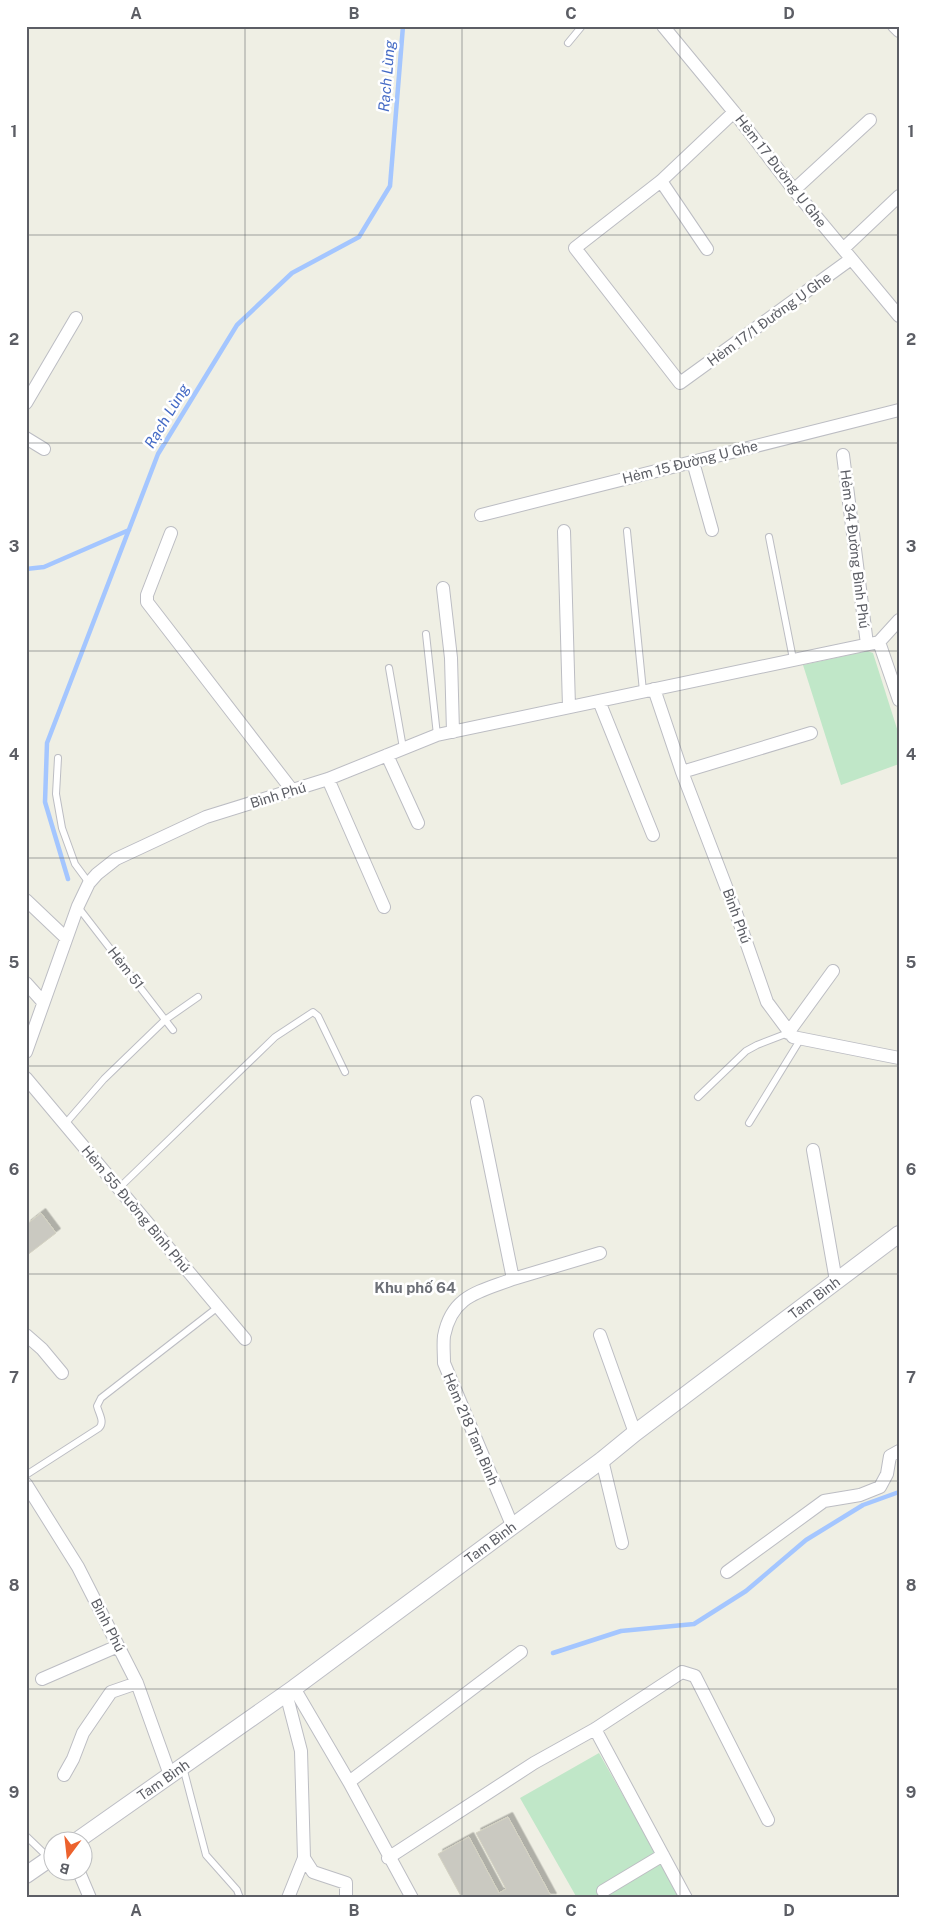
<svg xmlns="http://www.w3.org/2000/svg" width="925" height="1924" font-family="'Public Sans',sans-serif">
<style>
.green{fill:#c0e7c8}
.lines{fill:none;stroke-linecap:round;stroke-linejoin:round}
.stream{stroke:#a4c6ff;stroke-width:4.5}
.building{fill:#cac9c1;stroke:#d4d2c2;filter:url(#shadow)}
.service-casing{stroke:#bcbdc3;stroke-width:8}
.minor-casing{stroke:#bcbdc3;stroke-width:14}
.secondary-casing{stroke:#bdbec5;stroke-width:18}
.service{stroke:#fff;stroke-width:6}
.minor{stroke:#fff;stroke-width:12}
.secondary{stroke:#fff;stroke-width:16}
.grid{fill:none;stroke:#5c5e65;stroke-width:1;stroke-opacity:0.55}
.labels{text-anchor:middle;stroke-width:5;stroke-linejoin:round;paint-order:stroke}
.street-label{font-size:14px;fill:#5c5e65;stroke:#fff}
.water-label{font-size:15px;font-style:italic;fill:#446ac5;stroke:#fff}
.neighbourhood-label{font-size:15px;font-weight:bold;fill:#6d7077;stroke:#fff}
.neatline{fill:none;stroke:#5c5e65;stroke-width:2}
.grid-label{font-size:16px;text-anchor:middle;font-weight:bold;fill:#5c5e65}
</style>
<defs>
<filter id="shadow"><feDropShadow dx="4.5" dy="-4.5" stdDeviation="0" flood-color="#0004"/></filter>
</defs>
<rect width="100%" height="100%" fill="#efefe4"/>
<path class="green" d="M 867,651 L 873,653 L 899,735 L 899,764 L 841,785 L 803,665 Z
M 599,1753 L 681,1898 L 577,1898 L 520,1798 Z"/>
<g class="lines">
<path class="stream" d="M 26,569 L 44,567 L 129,530
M 68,879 L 45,802 L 47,743 L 158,454 L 237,325 L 292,273 L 359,237 L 390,186 L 403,26
M 553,1653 L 621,1631 L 694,1624 L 746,1591 L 806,1540 L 863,1505 L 899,1492"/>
</g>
<path class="building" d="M 41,1213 L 56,1233 L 26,1256 L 26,1225 Z
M 508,1817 L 552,1898 L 462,1898 L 438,1854 L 469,1837 L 499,1893 L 506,1889 L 476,1833 Z"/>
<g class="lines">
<defs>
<path id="service" d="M 568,43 L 582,26
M 627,531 L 643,691
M 769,537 L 793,659
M 426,634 L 437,735
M 389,668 L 403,748
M 58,758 L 56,794 L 62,828 L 75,864 L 89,883
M 78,907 L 173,1030
M 698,1097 L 746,1051 L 757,1045 L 788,1033
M 749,1123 L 800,1040
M 65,1124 L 104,1079 L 165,1020 L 198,997
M 119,1188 L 275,1037 L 313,1012 L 318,1016 L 345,1072
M 26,1475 L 99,1428 C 105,1422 99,1414 97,1406 L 101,1398 L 218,1307
M 183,1767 L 206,1855 L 237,1890 L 240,1898
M 26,1836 L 49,1858"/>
<path id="minor" d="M 663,26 L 734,112 L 794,190 L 899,316
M 894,26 L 899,31
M 734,112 L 661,181 L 575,248 L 680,383 L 851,259
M 661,181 L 707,249
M 794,190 L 870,120
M 843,249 L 899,196
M 26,403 L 76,318
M 26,438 L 44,449
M 843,455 L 867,644
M 693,462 L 712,530
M 481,515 L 899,410
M 564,531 L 569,707
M 171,533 L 147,595 L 147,602 L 292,790
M 443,588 L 451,658 L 453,732
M 879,642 L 899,700
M 879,642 L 899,620
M 654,689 L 682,772 L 735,910 L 767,1002 L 793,1037 L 899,1058
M 599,701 L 653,835
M 387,755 L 418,823
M 682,772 L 811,733
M 328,779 L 384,907
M 26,900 L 66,938
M 26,983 L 43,1002
M 788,1033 L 833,971
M 26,1052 L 78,906 L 89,883 L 97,874 L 116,859 L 206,817 L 328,779 L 437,735 L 879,642
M 26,1078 L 245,1339
M 477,1102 L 513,1279 C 479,1292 452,1295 444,1336 C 443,1344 444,1354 444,1363 L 512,1525
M 813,1150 L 836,1281
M 513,1279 L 600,1253
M 26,1335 L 42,1349 L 62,1373
M 600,1335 L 635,1433
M 602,1460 L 622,1543
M 26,1484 L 78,1567 L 137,1683 L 170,1775
M 727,1572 L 824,1501 L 860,1495 L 880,1487 L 887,1474 L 890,1456 L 899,1451
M 42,1679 L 118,1646
M 294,1688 L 349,1782 L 412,1898
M 286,1693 L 301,1751 L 304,1858 L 313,1872 L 346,1883 L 346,1898
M 595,1729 L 686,1898
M 64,1775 L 73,1759 L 83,1733 L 111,1692 L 137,1683
M 349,1782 L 521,1652
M 388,1858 L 534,1763 L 595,1729 L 682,1672 L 695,1676 L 768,1820
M 79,1872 L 90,1898
M 603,1891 L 663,1855
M 288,1898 L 304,1858"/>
<g id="secondary">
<path id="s1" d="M 75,1842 L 294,1688 L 602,1460 L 635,1433 L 899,1234"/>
<path d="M 26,1875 L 52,1857"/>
</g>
</defs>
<use href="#service" class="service-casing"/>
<use href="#minor" class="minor-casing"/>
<use href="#secondary" class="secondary-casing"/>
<use href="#service" class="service"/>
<use href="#minor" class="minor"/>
<use href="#secondary" class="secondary"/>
</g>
<path class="grid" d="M 245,26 L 245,1898M 462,26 L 462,1898M 680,26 L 680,1898M 26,235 L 899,235M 26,443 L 899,443M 26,651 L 899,651M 26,858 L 899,858M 26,1066 L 899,1066M 26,1274 L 899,1274M 26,1481 L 899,1481M 26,1689 L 899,1689"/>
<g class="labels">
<g class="street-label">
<text transform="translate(781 171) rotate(52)" y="5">Hẻm 17 Đường Ụ Ghe</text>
<text transform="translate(769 319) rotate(-36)" y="5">Hẻm 17/1 Đường Ụ Ghe</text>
<text transform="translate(690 462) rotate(-14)" y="5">Hẻm 15 Đường Ụ Ghe</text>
<text transform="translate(855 549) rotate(83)" y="5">Hẻm 34 Đường Bình Phú</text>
<text transform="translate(278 795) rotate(-17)" y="5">Bình Phú</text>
<text transform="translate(737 916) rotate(70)" y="5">Bình Phú</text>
<text transform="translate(126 968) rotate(52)" y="5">Hẻm 51</text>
<text transform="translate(136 1209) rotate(50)" y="5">Hẻm 55 Đường Bình Phú</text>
<text dy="5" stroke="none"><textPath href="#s1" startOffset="918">Tam Bình</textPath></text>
<text transform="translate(471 1429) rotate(67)" y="5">Hẻm 218 Tam Bình</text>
<text dy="5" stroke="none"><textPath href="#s1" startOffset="512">Tam Bình</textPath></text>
<text transform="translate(108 1625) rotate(63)" y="5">Bình Phú</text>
<text dy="5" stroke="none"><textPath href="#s1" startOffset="108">Tam Bình</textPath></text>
</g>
<g class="water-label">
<text transform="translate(387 76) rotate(-85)" y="5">Rạch Lùng</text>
<text transform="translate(167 416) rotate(-59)" y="5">Rạch Lùng</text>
</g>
<g class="neighbourhood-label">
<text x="415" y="1293">Khu phố 64</text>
</g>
</g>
<rect width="925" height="1924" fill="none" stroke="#ffffff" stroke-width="55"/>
<g transform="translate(68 1856) rotate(195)"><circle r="24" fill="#ffffff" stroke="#bebfc1"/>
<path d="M0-4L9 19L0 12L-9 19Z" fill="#ec622d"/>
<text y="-8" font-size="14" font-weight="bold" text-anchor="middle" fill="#5c5e65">B</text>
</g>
<rect x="28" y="28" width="870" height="1868" class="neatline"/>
<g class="grid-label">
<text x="136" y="19">A</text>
<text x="354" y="19">B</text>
<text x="571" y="19">C</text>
<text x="789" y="19">D</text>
<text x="14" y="137">1</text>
<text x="911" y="137">1</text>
<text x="14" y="345">2</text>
<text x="911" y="345">2</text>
<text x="14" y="552">3</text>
<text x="911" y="552">3</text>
<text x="14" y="760">4</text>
<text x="911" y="760">4</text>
<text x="14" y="968">5</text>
<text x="911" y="968">5</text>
<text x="14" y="1175">6</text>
<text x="911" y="1175">6</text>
<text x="14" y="1383">7</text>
<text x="911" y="1383">7</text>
<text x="14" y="1591">8</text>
<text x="911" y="1591">8</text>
<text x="14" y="1798">9</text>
<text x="911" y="1798">9</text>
<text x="136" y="1916">A</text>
<text x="354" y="1916">B</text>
<text x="571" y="1916">C</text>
<text x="789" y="1916">D</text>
</g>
</svg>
